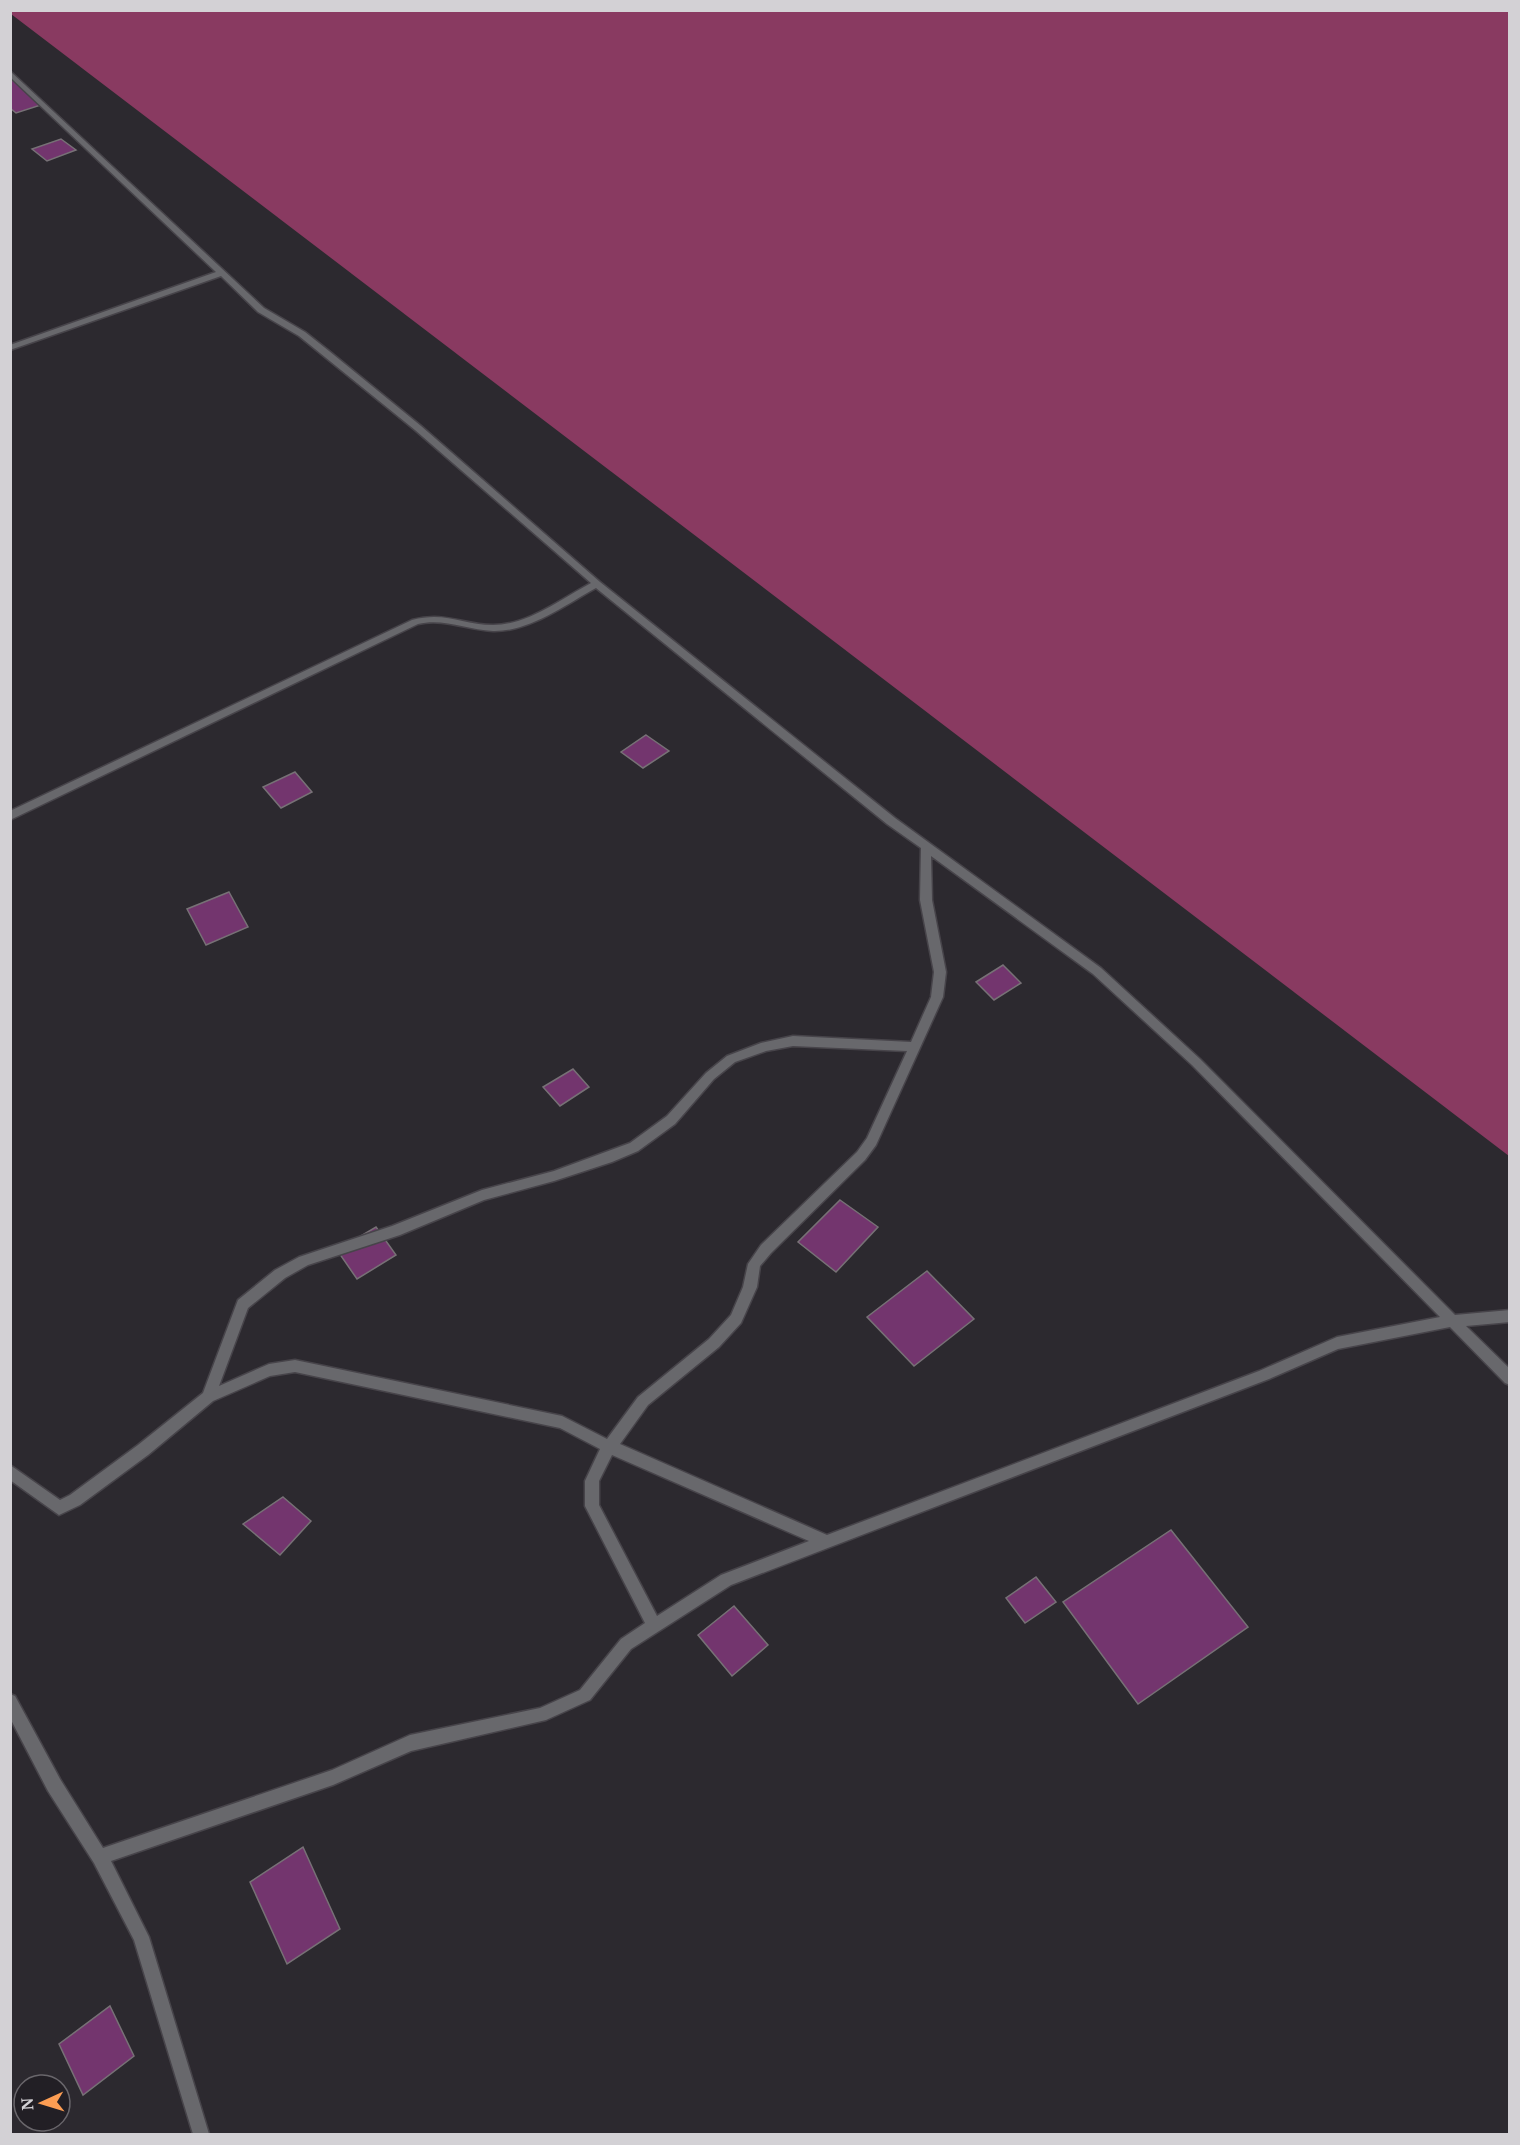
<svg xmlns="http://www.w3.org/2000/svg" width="1520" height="2145" font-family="'Noto Serif',serif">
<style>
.forest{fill:#893a61}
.building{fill:#73356e;stroke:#777176;stroke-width:1.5}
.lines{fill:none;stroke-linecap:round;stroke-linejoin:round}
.minor-casing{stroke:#47444a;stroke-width:3}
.minor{fill:#68686c;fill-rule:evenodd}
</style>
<rect width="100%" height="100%" fill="#2c292f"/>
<path class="forest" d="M 10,11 L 1509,11 L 1509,1156 L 11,14 Z"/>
<path class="building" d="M 14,80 L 44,104 L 16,113 L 10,108 L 10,81 Z
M 61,139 L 76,150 L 47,161 L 32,149 Z
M 646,735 L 669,751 L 643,768 L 621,752 Z
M 295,772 L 312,792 L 281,808 L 263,787 Z
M 229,892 L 248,927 L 206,945 L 187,909 Z
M 1003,965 L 1021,983 L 994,1000 L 976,982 Z
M 573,1069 L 589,1087 L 560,1106 L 543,1087 Z
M 840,1200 L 878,1227 L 836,1272 L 798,1242 Z
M 376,1227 L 396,1255 L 357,1279 L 337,1250 Z
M 927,1271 L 974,1319 L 914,1366 L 867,1317 Z
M 283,1497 L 311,1521 L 280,1555 L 243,1524 Z
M 1171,1530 L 1248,1627 L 1138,1704 L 1063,1602 Z
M 1036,1577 L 1056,1602 L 1025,1623 L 1006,1598 Z
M 734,1606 L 768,1645 L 732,1676 L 698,1635 Z
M 303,1847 L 340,1929 L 287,1964 L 250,1882 Z
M 110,2006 L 134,2056 L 83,2095 L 59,2044 Z"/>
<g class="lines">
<defs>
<path id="minor" d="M 10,71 L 264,308 L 305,332 L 329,351 L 421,426 L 600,582 L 895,818 L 1101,968 L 1200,1059 L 1455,1315 L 1510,1310 L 1510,1322 L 1466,1326 L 1510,1369 L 1510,1385 L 1505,1383 L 1450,1327 L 1338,1349 L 1269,1379 L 731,1585 L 631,1649 L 590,1700 L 546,1720 L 411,1751 L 333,1785 L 111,1861 L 149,1937 L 209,2134 L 193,2134 L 134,1940 L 94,1863 L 48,1791 L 10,1718 L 10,1694 L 15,1696 L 60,1779 L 103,1848 L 332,1770 L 410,1735 L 540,1708 L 580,1690 L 621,1639 L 645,1623 L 585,1506 L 585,1481 L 600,1449 L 560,1428 L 295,1372 L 270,1376 L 213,1401 L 148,1455 L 80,1505 L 59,1515 L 10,1480 L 10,1465 L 60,1500 L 70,1495 L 138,1445 L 203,1393 L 238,1300 L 275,1270 L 299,1257 L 392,1226 L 482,1190 L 554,1171 L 630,1143 L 667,1116 L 706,1073 L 727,1056 L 761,1043 L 793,1036 L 911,1042 L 931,997 L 934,972 L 920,900 L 921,848 L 887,824 L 596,588 C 565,605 529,632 493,631 C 467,630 444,618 418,624 L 10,820 L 10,811 L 412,620 C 446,611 462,625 493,625 C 528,625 561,599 591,583 L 415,430 L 299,336 L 258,312 L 221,276 L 10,350 L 10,345 L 216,272 L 10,77 ZM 931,856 L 1093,974 L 1192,1065 L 1440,1317 L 1337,1337 L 1259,1371 L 827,1535 L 620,1444 L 648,1405 L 719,1347 L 741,1323 L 757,1287 L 760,1266 L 771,1253 L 865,1160 L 876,1145 L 943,997 L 946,972 L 932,900 ZM 793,1046 L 907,1051 L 867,1138 L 857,1152 L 761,1245 L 748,1264 L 743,1287 L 731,1315 L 709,1339 L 638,1397 L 607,1439 L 562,1416 L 295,1360 L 269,1364 L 219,1386 L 248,1308 L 285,1278 L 308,1265 L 400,1235 L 484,1200 L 554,1181 L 612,1162 L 638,1151 L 675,1124 L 714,1079 L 735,1062 L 766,1051 ZM 612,1455 L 809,1541 L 721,1575 L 657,1616 L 599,1505 L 599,1481 Z"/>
</defs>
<use href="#minor" class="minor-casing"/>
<use href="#minor" class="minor"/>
</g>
<rect width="1520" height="2145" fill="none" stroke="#d3d1d5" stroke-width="24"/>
<g transform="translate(42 2103) rotate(266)"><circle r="28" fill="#221f25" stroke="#69666b" stroke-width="1.5"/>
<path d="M0-4.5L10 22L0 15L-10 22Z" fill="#fc9d53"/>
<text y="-9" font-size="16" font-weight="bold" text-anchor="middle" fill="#d3d1d5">N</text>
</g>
</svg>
